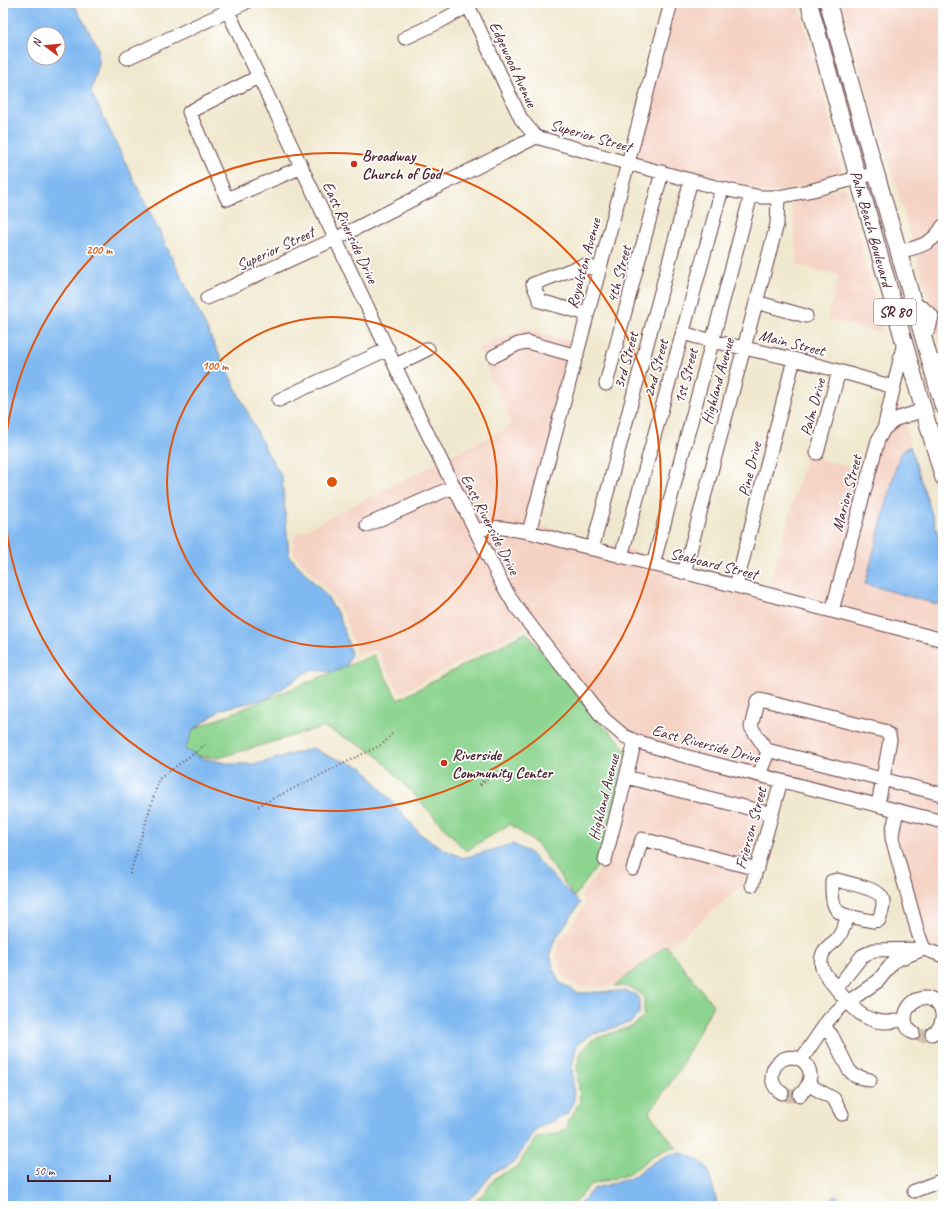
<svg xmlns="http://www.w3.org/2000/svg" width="946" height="1209" font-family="Caveat,sans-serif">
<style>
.built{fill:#f5d2c3}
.green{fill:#8cd48f;stroke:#6b7a5d}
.water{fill:#80b9f1;stroke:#656c8e;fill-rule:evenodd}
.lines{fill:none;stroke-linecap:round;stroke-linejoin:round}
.minor-tunnel{stroke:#cfc0ad;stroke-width:13;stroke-dasharray:13 6;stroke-linecap:butt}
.minor-casing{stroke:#633d43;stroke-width:15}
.major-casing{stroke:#633d43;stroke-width:18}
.path{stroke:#633d43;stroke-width:2;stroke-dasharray:1 3;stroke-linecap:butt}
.minor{stroke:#fff;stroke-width:13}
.major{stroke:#fff;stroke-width:16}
.ring{fill:none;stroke:#e0560e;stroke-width:2}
.poi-dot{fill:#c8321e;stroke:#fff;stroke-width:1.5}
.labels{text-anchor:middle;stroke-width:3.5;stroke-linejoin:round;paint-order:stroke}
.shield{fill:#fff;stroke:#80626b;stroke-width:1}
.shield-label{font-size:15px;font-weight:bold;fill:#4a1f2b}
.street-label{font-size:16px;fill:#4a1f2b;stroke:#fff}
.poi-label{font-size:16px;font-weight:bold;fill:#4a1f2b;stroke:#fff;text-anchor:start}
.centre{fill:#e0560e;stroke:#fff;stroke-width:2}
.ring-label{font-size:12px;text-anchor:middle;font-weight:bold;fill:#e0560e;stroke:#fff;stroke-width:3.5;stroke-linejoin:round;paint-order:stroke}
</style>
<rect width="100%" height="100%" fill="#fff"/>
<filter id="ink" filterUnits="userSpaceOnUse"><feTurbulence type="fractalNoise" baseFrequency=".025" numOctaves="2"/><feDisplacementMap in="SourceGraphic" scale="8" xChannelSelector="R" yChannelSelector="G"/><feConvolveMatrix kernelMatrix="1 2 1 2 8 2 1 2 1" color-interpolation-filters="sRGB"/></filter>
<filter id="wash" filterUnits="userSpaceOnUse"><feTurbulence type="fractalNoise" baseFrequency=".012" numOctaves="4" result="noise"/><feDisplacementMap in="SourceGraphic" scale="16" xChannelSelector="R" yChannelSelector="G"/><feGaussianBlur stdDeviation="0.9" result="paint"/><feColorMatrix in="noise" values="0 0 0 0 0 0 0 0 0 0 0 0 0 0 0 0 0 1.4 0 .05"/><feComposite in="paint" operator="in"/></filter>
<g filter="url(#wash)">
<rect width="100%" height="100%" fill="#f0e8ce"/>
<path class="built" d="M 674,3 L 798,3 L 827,109 L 843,176 L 782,191 L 761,191 L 723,183 L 633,157 Z
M 841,3 L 943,3 L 943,237 L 939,253 L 943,255 L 943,351 L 898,192 Z
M 846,187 L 883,334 L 827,319 L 839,276 L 798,265 L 791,201 Z
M 524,328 L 580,344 L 530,523 L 769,588 L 806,455 L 870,473 L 895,384 L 910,446 L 900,453 L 866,583 L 936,604 L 943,604 L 943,974 L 916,938 L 892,807 L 771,784 L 743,885 L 668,948 L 665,945 L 615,986 L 579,988 L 570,982 L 560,972 L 556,955 L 559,943 L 584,906 L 585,901 L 581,897 L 607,861 L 631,750 L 623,736 L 527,627 L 400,693 L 378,652 L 374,650 L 355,657 L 356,652 L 344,615 L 329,591 L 294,554 L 293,542 L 295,535 L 512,425 L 478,348 Z"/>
<path class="green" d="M 526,632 L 599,723 L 618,739 L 626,752 L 602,860 L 574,897 L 538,845 L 510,824 L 466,851 L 374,752 L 323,727 L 218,758 L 197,756 L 185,749 L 194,729 L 374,655 L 398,700 Z
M 666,945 L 713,1005 L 678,1072 L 649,1113 L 677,1148 L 667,1149 L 651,1157 L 629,1174 L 590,1185 L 571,1206 L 470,1206 L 483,1194 L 496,1177 L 517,1167 L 536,1138 C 548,1136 558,1135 568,1127 L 568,1119 L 572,1116 L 580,1101 L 577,1067 L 581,1052 L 584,1050 L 588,1043 L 594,1039 L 633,1026 L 644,1016 L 644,997 C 636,988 627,986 615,986 Z"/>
<path class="water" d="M 3,3 L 73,3 L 98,47 L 99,64 L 91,92 L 267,452 L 282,477 L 289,556 L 325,594 L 340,617 L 351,653 L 347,665 L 343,668 L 333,672 L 310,670 L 266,699 L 222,709 L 194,729 L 185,749 L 201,758 L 231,764 L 257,764 L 313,748 L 328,756 L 362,767 L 420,834 L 443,849 L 463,858 L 513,844 L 530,853 L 580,903 L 554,941 L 550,954 L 554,971 L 559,982 L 578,993 L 623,991 L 635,994 L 639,999 L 639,1014 L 631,1022 L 591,1035 L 577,1044 L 572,1066 L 574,1100 L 567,1114 L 536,1129 L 514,1163 L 492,1173 L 478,1192 L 461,1206 L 3,1206 ZM 34,34 L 58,34 L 58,58 L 34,58 Z
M 910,446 L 943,549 L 943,604 L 936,604 L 865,584 L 900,453 Z
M 682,1153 L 695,1158 L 707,1167 L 718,1206 L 578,1206 L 593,1189 L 631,1178 L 654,1162 L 670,1154 Z
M 836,1195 L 848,1206 L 824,1206 Z"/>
</g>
<g filter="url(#ink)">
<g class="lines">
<path class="minor-tunnel" d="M 913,1033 L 923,1036 L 932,1034
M 782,1093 C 788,1097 794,1096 800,1095"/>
<defs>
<path id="minor" d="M 224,3 L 415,408 L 501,582 L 514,604 L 557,660 L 604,719 L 624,736 L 635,741 L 688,757 L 943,822
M 467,3 L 521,119 L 536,137
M 405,38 L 439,22 L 468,6
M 127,58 L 245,3
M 258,77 L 189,112 L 227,199 L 302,167
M 898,252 C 918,247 932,245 943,226
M 207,298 L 335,239 L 536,137 L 627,163 L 719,188 L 761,197 L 778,197 L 813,190 L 876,173
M 756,302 L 806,316
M 913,303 L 923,308 L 932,316 L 929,329 L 922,334
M 587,314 L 540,301 L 533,284 L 581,266 L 599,269
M 683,333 C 719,344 756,350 793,359 C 827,367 860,377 893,387
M 494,356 L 518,344 L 527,342 L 577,356
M 930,360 L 943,363
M 396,365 L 428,349
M 606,384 L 662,172
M 279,400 L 388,349
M 884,429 L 904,342
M 817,453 L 839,371
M 367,525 L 453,487
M 477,532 L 488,527 L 503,528 L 529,532 L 943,640
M 529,532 L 671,3
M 592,549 L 691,180
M 621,557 L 722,189
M 653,565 L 751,195
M 684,573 L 777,224 L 778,197
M 736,586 L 794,359
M 832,611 L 878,440 L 884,429 L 896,419 L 924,410
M 768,752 L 751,727 L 757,702 L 760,700 L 884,731 L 889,735 L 890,740 L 878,805
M 759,775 L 768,752 L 771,751 L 941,794 L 943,797
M 626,777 L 772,814
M 897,811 L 893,829 L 892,838 L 918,933 L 924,949 L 943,956
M 605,860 L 635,741
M 633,869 L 642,839 L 757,869
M 752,885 L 781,781
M 848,916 C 845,915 841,914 839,912 C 831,906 832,890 832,881 L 837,880 C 847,883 875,888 881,896 C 886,903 881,913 879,920 L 872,921 L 848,916 C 845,924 842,934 836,940 C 831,945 824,948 822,956 C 821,959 821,965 822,968 C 826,978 854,1011 864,1016 C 878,1024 890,1023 905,1019
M 837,988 L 862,956 L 874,950 L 918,949
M 824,1026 L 832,1036 L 849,1070 L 855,1076 L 870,1080
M 913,1033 C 893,1019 915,987 935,1002 C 940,1006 943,1012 942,1019 C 941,1025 938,1031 932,1034
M 801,1060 L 829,1019 L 842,1006 L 878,981 L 894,961 L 924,949
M 809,1085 L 834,1099 L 842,1114
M 782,1093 C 776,1090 773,1085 772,1078 C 772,1073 773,1068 777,1064 C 793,1045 827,1069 800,1095
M 914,1191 L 943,1180"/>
<g id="major">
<path id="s1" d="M 809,3 L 904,342 L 943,477"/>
<path d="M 828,3 L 876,173 L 943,406"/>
</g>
</defs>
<use href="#minor" class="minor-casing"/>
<use href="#major" class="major-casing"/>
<path class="path" d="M 487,772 L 489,775 L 479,785 L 480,786 L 498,770
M 258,806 L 383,744 L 392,734
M 130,874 L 159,779 L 205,745"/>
<use href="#minor" class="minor"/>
<use href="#major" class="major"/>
</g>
</g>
<g class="ring">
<circle cx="332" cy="482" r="165"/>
<path d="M3 479A329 329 0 1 1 3 485"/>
</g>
<g class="poi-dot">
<circle cx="354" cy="164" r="4"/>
<circle cx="444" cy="763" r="4"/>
</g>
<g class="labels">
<rect class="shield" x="874" y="299" width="42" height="26" rx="3"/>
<g class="shield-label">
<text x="895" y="317">SR 80</text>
</g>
<g class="street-label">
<text transform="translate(514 64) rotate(65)" y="6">Edgewood Avenue</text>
<text transform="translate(591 135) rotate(16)" y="6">Superior Street</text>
<text dy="6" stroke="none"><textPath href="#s1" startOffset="234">Palm Beach Boulevard</textPath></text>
<text transform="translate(351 232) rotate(65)" y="6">East Riverside Drive</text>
<text transform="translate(275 248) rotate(-25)" y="6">Superior Street</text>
<text transform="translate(583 263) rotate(-75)" y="6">Royalston Avenue</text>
<text transform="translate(618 274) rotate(-75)" y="6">4th Street</text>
<text transform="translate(792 342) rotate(14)" y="6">Main Street</text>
<text transform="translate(625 360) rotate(-75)" y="6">3rd Street</text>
<text transform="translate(655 368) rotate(-75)" y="6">2nd Street</text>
<text transform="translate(685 376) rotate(-75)" y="6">1st Street</text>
<text transform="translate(717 381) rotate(-75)" y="6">Highland Avenue</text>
<text transform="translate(812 407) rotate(-75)" y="6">Palm Drive</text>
<text transform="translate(749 469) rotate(-76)" y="6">Pine Drive</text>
<text transform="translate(846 493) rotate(-75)" y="6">Marion Street</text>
<text transform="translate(491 524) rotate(63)" y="6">East Riverside Drive</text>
<text transform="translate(714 563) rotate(14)" y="6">Seaboard Street</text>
<text transform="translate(706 743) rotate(15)" y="6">East Riverside Drive</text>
<text transform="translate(603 797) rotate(-76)" y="6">Highland Avenue</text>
<text transform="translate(750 828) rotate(-75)" y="6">Frierson Street</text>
</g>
<g class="poi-label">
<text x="362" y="161">Broadway<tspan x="362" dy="18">Church of God</tspan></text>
<text x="452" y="760">Riverside<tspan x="452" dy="18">Community Center</tspan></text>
</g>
</g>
<circle cx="332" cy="482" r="6" class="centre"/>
<g class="ring-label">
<text x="99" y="254">200 m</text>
<text x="215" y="370">100 m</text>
</g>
<rect width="946" height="1209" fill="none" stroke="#fff" stroke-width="16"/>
<g transform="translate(46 46) rotate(286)"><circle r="19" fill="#ffffff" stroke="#b7a5aa"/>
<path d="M0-3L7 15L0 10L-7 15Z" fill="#c8321e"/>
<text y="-6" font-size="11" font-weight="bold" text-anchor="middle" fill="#4a1f2b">N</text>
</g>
<path d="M28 1175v6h82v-6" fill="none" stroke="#4a1f2b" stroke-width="2"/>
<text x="34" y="1175" font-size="12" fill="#4a1f2b" stroke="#ffffff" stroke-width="3" paint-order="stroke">50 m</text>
</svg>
